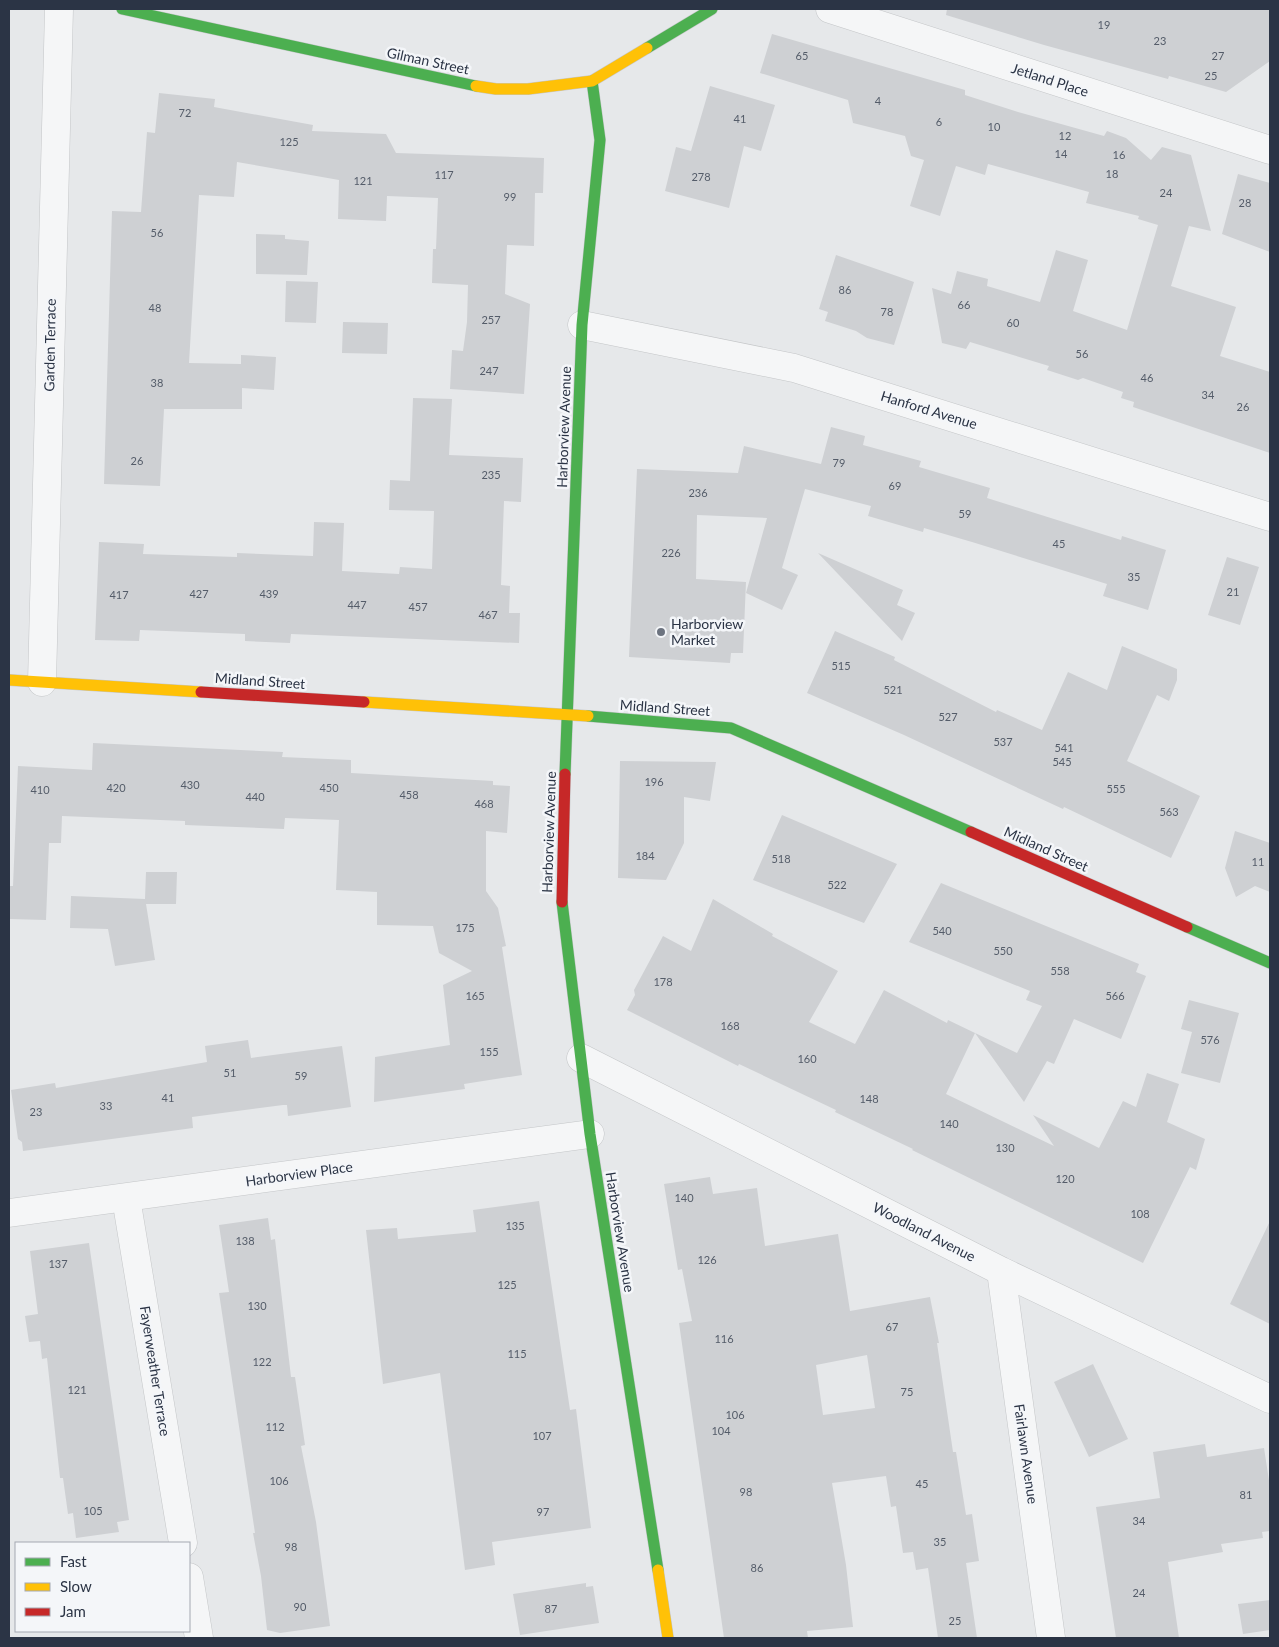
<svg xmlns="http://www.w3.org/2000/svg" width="1279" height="1647" font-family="Lato,sans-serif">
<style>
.building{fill:#ced0d3;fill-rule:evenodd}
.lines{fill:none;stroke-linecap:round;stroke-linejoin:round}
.street-casing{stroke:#c4c6c8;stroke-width:29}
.fast-casing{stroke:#c4c6c8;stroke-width:12}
.slow-casing{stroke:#c4c6c8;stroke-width:12}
.jam-casing{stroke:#c4c6c8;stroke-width:12}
.street{stroke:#f5f6f7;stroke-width:28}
.fast{stroke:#4caf50;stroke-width:11}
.slow{stroke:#ffc107;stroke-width:11}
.jam{stroke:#c62828;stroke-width:11}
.poi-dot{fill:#6c737f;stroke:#f4f6f9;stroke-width:2}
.labels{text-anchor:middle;stroke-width:5;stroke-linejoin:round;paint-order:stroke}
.number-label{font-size:11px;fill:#545c69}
.street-label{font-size:14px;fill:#2b3445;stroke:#f4f6f9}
.poi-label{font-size:14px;fill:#2b3445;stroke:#f4f6f9;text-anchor:start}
</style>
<rect width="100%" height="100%" fill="#e6e8ea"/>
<path class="building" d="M 947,9 L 1270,9 L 1270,61 L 1226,92 L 1169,76 L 1168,79 L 1044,45 L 946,15 Z
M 772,34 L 965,90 L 965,95 L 1018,112 L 1104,136 L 1107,131 L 1126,138 L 1151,160 L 1162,147 L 1191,155 L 1211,231 L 1189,226 L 1171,286 L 1236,307 L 1220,356 L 1270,372 L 1270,453 L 1133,407 L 1134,402 L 1121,398 L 1123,392 L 1083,378 L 1078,380 L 1047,370 L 1049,366 L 970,342 L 966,349 L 942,343 L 932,288 L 951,294 L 957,271 L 988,279 L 987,286 L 1040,302 L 1056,250 L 1088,260 L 1073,311 L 1127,330 L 1158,225 L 1138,219 L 1139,216 L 1086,203 L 1089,192 L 988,164 L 985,175 L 956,166 L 940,216 L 910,206 L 924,160 L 911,156 L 905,136 L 853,123 L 848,100 L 760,73 Z
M 710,86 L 775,105 L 761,151 L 744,146 L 729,208 L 665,191 L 676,147 L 691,151 Z
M 159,93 L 215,99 L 214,107 L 313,125 L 312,131 L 386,134 L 396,153 L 544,158 L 543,193 L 535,193 L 534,246 L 507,245 L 505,294 L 530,304 L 524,394 L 450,389 L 452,350 L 463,351 L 467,322 L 468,285 L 432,283 L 433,249 L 436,249 L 438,198 L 387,196 L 386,221 L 338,219 L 339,180 L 237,162 L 234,197 L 199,195 L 189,363 L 241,364 L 241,355 L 276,357 L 274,390 L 242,388 L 242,409 L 164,409 L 160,486 L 104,484 L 112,211 L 141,212 L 147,132 L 155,133 Z
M 1238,174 L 1270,183 L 1270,252 L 1222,234 Z
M 256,234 L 285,235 L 285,239 L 309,241 L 307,275 L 256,274 Z
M 836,255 L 914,282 L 894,345 L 867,338 L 856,331 L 825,321 L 828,312 L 819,309 Z
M 286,281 L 318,282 L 316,323 L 285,322 Z
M 343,322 L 388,323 L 387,354 L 342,353 Z
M 413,398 L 452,399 L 449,455 L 523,458 L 521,502 L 504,501 L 501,585 L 510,586 L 509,613 L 520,613 L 519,643 L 291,634 L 290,643 L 245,641 L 245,634 L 140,630 L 139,641 L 95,640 L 99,542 L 144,544 L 143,554 L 237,557 L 237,553 L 313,556 L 314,522 L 344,523 L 342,571 L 399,574 L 400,567 L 432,569 L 434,511 L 389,510 L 390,480 L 410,481 Z
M 831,427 L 865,436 L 863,445 L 921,461 L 919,467 L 990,488 L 987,498 L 1121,540 L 1122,536 L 1166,550 L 1148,610 L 1103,596 L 1107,584 L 972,542 L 924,528 L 923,532 L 868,516 L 871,506 L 805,489 L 782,568 L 798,575 L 782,610 L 746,593 L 767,518 L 697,515 L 696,579 L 746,582 L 743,653 L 731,653 L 730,663 L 629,657 L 637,469 L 738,473 L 744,446 L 821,464 Z
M 818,553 L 903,590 L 897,605 L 915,613 L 902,641 Z
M 1227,557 L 1259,567 L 1240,625 L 1208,615 Z
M 835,631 L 895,657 L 894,660 L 996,712 L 997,710 L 1042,730 L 1068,672 L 1107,690 L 1122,646 L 1177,669 L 1177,680 L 1169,701 L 1157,695 L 1127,761 L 1200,796 L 1171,858 L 1064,807 L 1063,809 L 904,735 L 807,693 Z
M 93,743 L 283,752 L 282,757 L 351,760 L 351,773 L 493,781 L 493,785 L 510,786 L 507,833 L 486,831 L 486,891 L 498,908 L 506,946 L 502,947 L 522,1075 L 464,1084 L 465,1089 L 374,1102 L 375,1057 L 450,1045 L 443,985 L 472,971 L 439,953 L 433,926 L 377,925 L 377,892 L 336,890 L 339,820 L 285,818 L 284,829 L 185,825 L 185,821 L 62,816 L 61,843 L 49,843 L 46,920 L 9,919 L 9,886 L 13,886 L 18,766 L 92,770 Z
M 620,761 L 716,762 L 710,801 L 684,797 L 684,843 L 666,880 L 618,878 Z
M 782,815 L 897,864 L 864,923 L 753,880 Z
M 1235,831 L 1270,843 L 1270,892 L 1255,886 L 1236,897 L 1225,868 Z
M 146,872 L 177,872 L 176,904 L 146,904 L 155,960 L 115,966 L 108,929 L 70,928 L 71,896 L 145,899 Z
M 941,883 L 1139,964 L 1136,972 L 1146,976 L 1121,1039 L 1074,1019 L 1054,1064 L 1047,1061 L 1024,1102 L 975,1033 L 1017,1053 L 1042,1006 L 1026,1000 L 1030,991 L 909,942 Z
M 713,899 L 773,934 L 772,936 L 838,971 L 809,1022 L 855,1044 L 884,990 L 947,1023 L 948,1020 L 975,1033 L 946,1094 L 1054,1146 L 1033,1115 L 1099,1148 L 1123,1101 L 1136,1107 L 1147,1073 L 1179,1084 L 1167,1122 L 1205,1139 L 1196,1170 L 1190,1167 L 1143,1263 L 912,1150 L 913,1149 L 835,1112 L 836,1110 L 739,1064 L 738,1066 L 627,1010 L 635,995 L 634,990 L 663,936 L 691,951 Z
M 1189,1000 L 1239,1013 L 1220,1083 L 1181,1073 L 1192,1032 L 1181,1029 Z
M 248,1040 L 251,1058 L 342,1046 L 351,1107 L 288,1116 L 287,1105 L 283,1105 L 192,1117 L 193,1128 L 23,1151 L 22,1142 L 18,1139 L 11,1090 L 55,1083 L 56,1088 L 207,1062 L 205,1046 Z
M 710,1177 L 713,1194 L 757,1188 L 765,1246 L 838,1234 L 850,1311 L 930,1297 L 939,1343 L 937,1343 L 953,1452 L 956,1452 L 966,1515 L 972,1514 L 979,1561 L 966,1563 L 977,1638 L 938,1638 L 928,1568 L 916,1570 L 913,1552 L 903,1553 L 896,1506 L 891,1507 L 886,1476 L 832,1483 L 846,1565 L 853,1627 L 807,1631 L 808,1638 L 724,1638 L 679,1323 L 692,1321 L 682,1269 L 678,1270 L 664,1184 ZM 867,1355 L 875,1408 L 823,1415 L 816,1365 Z
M 539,1201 L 570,1410 L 576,1409 L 591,1528 L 492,1542 L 495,1565 L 465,1570 L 440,1373 L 383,1384 L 366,1230 L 397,1228 L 398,1239 L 476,1232 L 473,1210 Z
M 268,1218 L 271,1240 L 275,1239 L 291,1377 L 295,1377 L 305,1445 L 301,1446 L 316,1522 L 330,1626 L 280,1633 L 267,1630 L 261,1576 L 253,1533 L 255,1533 L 219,1293 L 229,1292 L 219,1225 Z
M 1270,1221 L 1270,1324 L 1230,1304 Z
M 89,1243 L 129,1520 L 117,1522 L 119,1532 L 76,1538 L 73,1513 L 68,1514 L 63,1478 L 60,1478 L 47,1358 L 42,1359 L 40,1341 L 29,1342 L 25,1316 L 38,1314 L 30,1251 Z
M 1093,1364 L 1128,1439 L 1089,1457 L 1054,1382 Z
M 1205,1444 L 1207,1457 L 1264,1448 L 1270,1487 L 1270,1531 L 1262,1532 L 1263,1538 L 1221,1544 L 1223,1552 L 1168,1562 L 1179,1638 L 1116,1638 L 1096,1507 L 1160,1498 L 1153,1452 Z
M 586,1583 L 586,1587 L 593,1586 L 599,1623 L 520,1635 L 513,1594 Z
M 1270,1600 L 1270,1630 L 1243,1634 L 1238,1604 Z"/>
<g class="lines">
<defs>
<path id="street" d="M 830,9 L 1270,150
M 582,325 L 794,368 L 1270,517
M 42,682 L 59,9
M 581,1058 L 1001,1271 L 1270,1399
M 126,1198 L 183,1543
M 9,1213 L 590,1134
M 1001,1271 L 1051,1638
M 189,1577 L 199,1638"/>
<path id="fast" d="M 122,9 L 476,86
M 647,48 L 712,9
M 588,716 L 731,728 L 971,832
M 565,774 L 582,325 L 600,140 L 592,81
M 562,902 L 590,1134 L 658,1570
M 1187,927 L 1270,963"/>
<path id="slow" d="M 476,86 L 496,89 L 528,89 L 592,81 L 647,48
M 9,680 L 201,692
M 364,702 L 588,716
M 658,1570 L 668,1638"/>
<path id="jam" d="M 201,692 L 364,702
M 971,832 L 1187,927
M 562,902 L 565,774"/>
</defs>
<use href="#street" class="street-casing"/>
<use href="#fast" class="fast-casing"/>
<use href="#slow" class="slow-casing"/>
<use href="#jam" class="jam-casing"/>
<use href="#street" class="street"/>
<use href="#fast" class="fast"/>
<use href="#slow" class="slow"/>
<use href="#jam" class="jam"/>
</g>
<circle class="poi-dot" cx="661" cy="632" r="5"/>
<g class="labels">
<g class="number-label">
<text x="1104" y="29">19</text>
<text x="1160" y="45">23</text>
<text x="802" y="60">65</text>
<text x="1218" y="60">27</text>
<text x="1211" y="80">25</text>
<text x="878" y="105">4</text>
<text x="185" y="117">72</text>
<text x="740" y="123">41</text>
<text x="939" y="126">6</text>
<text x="994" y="131">10</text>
<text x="1065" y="140">12</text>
<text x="289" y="146">125</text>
<text x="1061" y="158">14</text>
<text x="1119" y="159">16</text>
<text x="1112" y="178">18</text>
<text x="444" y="179">117</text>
<text x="701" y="181">278</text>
<text x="363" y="185">121</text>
<text x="1166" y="197">24</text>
<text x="510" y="201">99</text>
<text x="1245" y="207">28</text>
<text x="157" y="237">56</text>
<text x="845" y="294">86</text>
<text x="964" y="309">66</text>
<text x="155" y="312">48</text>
<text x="887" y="316">78</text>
<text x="491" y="324">257</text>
<text x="1013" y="327">60</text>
<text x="1082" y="358">56</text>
<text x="489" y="375">247</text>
<text x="1147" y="382">46</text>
<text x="157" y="387">38</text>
<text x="1208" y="399">34</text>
<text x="1243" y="411">26</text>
<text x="137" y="465">26</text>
<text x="839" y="467">79</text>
<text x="491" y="479">235</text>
<text x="895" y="490">69</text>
<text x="698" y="497">236</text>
<text x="965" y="518">59</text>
<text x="1059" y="548">45</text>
<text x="671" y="557">226</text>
<text x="1134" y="581">35</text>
<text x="1233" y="596">21</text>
<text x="199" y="598">427</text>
<text x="269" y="598">439</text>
<text x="119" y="599">417</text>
<text x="357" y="609">447</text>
<text x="418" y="611">457</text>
<text x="488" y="619">467</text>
<text x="841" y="670">515</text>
<text x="893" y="694">521</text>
<text x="948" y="721">527</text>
<text x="1003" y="746">537</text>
<text x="1064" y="752">541</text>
<text x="1062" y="766">545</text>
<text x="654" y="786">196</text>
<text x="190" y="789">430</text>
<text x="116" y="792">420</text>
<text x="329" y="792">450</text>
<text x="1116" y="793">555</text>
<text x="40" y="794">410</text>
<text x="409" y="799">458</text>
<text x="255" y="801">440</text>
<text x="484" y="808">468</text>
<text x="1169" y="816">563</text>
<text x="645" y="860">184</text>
<text x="781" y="863">518</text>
<text x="1258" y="866">11</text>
<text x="837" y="889">522</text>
<text x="465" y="932">175</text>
<text x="942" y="935">540</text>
<text x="1003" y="955">550</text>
<text x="1060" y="975">558</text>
<text x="663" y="986">178</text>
<text x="475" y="1000">165</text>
<text x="1115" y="1000">566</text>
<text x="730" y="1030">168</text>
<text x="1210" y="1044">576</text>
<text x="489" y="1056">155</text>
<text x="807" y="1063">160</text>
<text x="230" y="1077">51</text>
<text x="301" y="1080">59</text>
<text x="168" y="1102">41</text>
<text x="869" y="1103">148</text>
<text x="106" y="1110">33</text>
<text x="36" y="1116">23</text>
<text x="949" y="1128">140</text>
<text x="1005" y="1152">130</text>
<text x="1065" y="1183">120</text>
<text x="684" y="1202">140</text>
<text x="1140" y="1218">108</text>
<text x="515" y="1230">135</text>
<text x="245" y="1245">138</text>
<text x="707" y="1264">126</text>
<text x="58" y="1268">137</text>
<text x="507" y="1289">125</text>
<text x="257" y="1310">130</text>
<text x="892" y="1331">67</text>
<text x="724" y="1343">116</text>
<text x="517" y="1358">115</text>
<text x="262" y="1366">122</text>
<text x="77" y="1394">121</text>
<text x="907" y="1396">75</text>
<text x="735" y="1419">106</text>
<text x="275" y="1431">112</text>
<text x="721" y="1435">104</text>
<text x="542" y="1440">107</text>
<text x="279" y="1485">106</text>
<text x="922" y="1488">45</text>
<text x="746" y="1496">98</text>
<text x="1246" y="1499">81</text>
<text x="93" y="1515">105</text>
<text x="543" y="1516">97</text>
<text x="1139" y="1525">34</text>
<text x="940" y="1546">35</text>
<text x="291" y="1551">98</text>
<text x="757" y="1572">86</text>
<text x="1139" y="1597">24</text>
<text x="300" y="1611">90</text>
<text x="551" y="1613">87</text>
<text x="955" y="1625">25</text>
</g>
<g class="street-label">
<text transform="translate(428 61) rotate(12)" y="5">Gilman Street</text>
<text transform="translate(1050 80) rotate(18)" y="5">Jetland Place</text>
<text transform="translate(50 345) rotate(-89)" y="5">Garden Terrace</text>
<text transform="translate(929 410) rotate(17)" y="5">Hanford Avenue</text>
<text transform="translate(564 427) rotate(-88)" y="5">Harborview Avenue</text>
<text transform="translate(260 681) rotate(4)" y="5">Midland Street</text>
<text transform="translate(665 708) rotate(4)" y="5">Midland Street</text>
<text transform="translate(549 832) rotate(-88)" y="5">Harborview Avenue</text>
<text transform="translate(1046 849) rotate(24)" y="5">Midland Street</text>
<text transform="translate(299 1174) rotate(-8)" y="5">Harborview Place</text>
<text transform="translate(620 1232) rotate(81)" y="5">Harborview Avenue</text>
<text transform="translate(924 1232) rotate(27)" y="5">Woodland Avenue</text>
<text transform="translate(155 1371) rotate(81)" y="5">Fayerweather Terrace</text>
<text transform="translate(1026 1454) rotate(82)" y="5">Fairlawn Avenue</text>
</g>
<g class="poi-label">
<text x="671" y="629">Harborview<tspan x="671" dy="16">Market</tspan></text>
</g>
</g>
<rect width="1279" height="1647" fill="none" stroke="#2b3445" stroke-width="20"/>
<rect x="15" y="1542" width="175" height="90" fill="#f4f6f9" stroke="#a4a8b1"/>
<rect x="25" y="1558" width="25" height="8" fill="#4caf50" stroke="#a4a8b1"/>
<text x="60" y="1567" font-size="15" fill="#2b3445">Fast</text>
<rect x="25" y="1583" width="25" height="8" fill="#ffc107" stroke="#a4a8b1"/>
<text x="60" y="1592" font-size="15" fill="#2b3445">Slow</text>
<rect x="25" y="1608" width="25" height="8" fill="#c62828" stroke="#a4a8b1"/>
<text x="60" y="1617" font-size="15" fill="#2b3445">Jam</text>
</svg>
